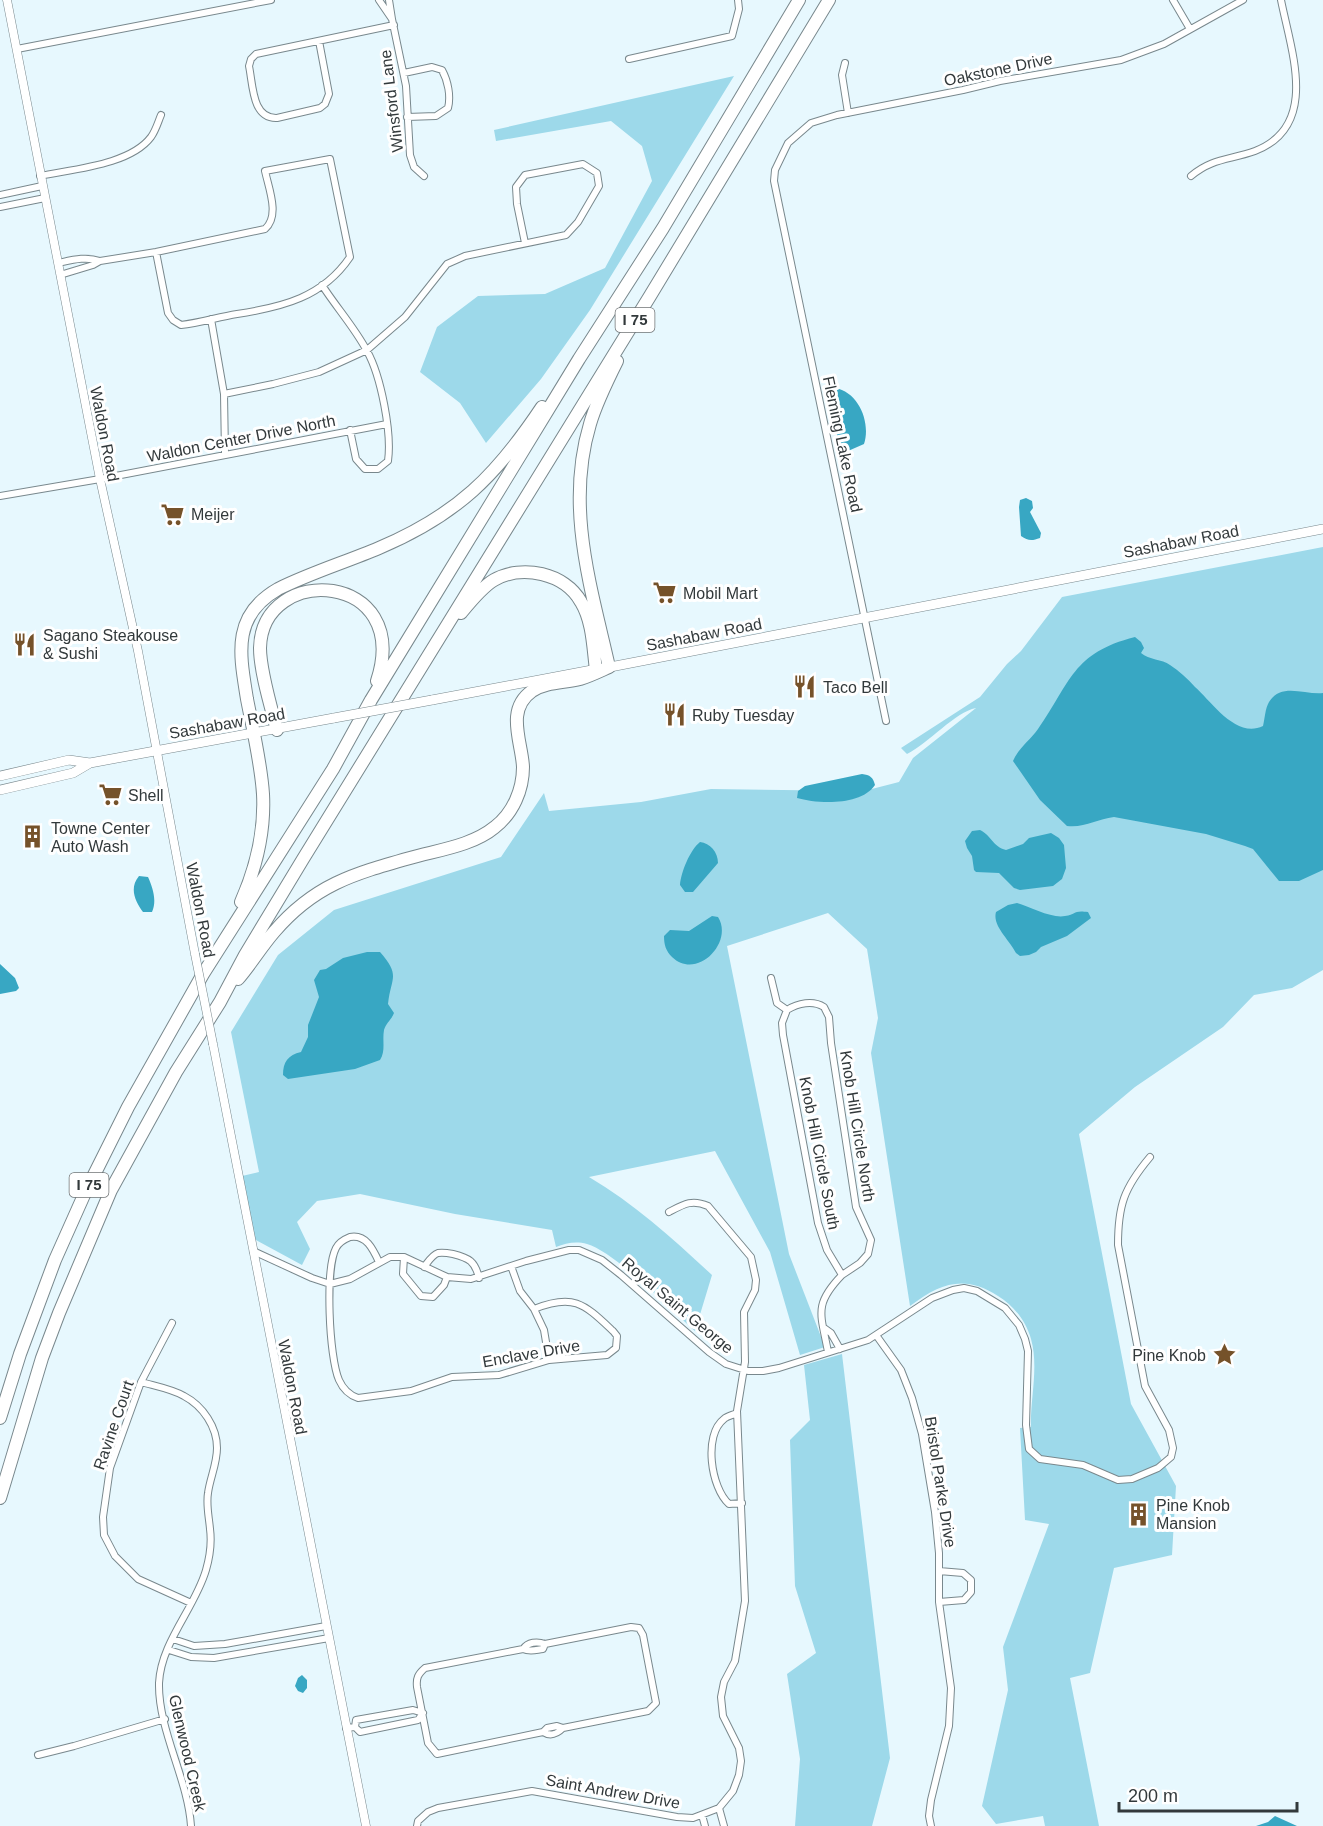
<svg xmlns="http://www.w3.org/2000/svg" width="1323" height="1826" font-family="Arial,sans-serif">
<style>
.green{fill:#9dd9ea}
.water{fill:#38a7c3}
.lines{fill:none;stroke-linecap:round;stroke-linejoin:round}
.minor-casing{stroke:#79888d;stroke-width:8}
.tertiary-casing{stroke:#79888d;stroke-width:9}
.secondary-casing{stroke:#79888d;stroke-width:10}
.motorway-casing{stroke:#79888d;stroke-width:14}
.minor{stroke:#fff;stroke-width:6}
.tertiary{stroke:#fff;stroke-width:8}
.secondary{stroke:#fff;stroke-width:9}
.motorway{stroke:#fff;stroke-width:12}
.tertiary-bridge-casing{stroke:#79888d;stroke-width:9;stroke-linecap:butt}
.secondary-bridge-casing{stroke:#79888d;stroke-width:10;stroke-linecap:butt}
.tertiary-bridge{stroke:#fff;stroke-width:8}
.secondary-bridge{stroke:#fff;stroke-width:9}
.labels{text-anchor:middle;stroke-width:6;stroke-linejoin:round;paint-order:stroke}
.shield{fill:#fff;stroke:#707476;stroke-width:1.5}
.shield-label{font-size:15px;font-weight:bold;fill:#32393b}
.street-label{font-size:16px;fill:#32393b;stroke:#fff}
.poi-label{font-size:16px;fill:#32393b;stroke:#fff;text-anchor:start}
</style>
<rect width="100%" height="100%" fill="#e7f8fe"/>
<path class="green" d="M 734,76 L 590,310 L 541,379 L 486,443 L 460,403 L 420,372 L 437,327 L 478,296 L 545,294 L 605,268 L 652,181 L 642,146 L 611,121 L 496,141 L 494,130 Z
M 1323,547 L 1323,970 L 1292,988 L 1254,995 L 1223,1027 L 1135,1087 L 1079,1134 L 1131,1404 L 1176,1486 L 1172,1555 L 1114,1568 L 1090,1673 L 1070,1678 L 1099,1826 L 1045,1826 L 1043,1816 L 996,1824 L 982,1806 L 1008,1690 L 1003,1647 L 1049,1524 L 1025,1520 L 1020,1428 L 1031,1427 C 1030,1399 1039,1367 1031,1339 C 1026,1321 1014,1306 998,1296 C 965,1274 940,1283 910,1306 L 871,1053 L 878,1018 L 867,949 L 828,913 L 727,946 L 789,1254 L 825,1347 L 800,1355 L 770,1252 L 715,1151 L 589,1177 C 635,1204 673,1239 712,1275 L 695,1331 C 671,1310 615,1252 587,1244 C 576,1241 566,1243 556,1247 L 552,1230 L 455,1214 L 360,1194 L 317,1201 L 297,1222 L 310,1249 L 302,1265 L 254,1239 L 242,1176 L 259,1172 L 231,1032 L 278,955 L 334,910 L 501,857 L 544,793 L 549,811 L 641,802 L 711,789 L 864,791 L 899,782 L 913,758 L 976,708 C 955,712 929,743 907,754 L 901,748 L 980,697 L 1007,664 L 1021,651 L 1062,597 Z
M 842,1354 L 890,1758 L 872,1826 L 795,1826 L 800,1759 L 787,1674 L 816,1653 L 795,1586 L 790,1440 L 810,1420 L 804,1365 Z"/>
<path class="water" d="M 835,388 C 859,392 871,423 864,444 L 848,451 L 841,447 L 826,401 L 827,391 Z
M 1026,498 L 1032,501 L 1033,508 L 1030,512 L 1041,533 L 1040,538 C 1032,541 1028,541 1021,536 L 1019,507 L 1020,500 Z
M 1135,637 L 1141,642 L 1144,648 L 1141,653 C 1149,660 1162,659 1170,665 C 1179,671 1188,679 1195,687 C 1212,702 1236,739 1263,726 C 1265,718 1265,709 1269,702 C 1281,682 1305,695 1323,693 L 1323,870 L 1299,881 L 1279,881 L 1253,849 L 1245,846 L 1206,834 L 1114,817 C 1097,819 1085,828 1067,826 L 1040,800 L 1013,761 C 1018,749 1030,740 1038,729 C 1071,682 1072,653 1135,637 Z
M 862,774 C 870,775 873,777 875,785 C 861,806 818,804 797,798 L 798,791 L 805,786 Z
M 980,830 C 991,835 993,847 1006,850 L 1023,844 L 1029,838 L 1051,833 L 1059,838 L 1064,845 L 1066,868 L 1062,879 L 1053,886 L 1020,890 L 1014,888 L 999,873 L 976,872 L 974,870 L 972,856 L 967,848 L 965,841 L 972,831 Z
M 700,842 C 710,843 718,852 718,863 L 693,892 L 685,892 L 680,885 C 681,872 690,850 700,842 Z
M 139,876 L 148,877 C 153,888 157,901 152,912 L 143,912 C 135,901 129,888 139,876 Z
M 1017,903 C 1030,907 1053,919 1065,916 C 1077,914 1073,910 1088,912 L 1091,918 L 1067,936 L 1041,947 L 1036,952 L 1029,955 L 1020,956 L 1016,953 C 1010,940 992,926 996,912 L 1008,905 Z
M 712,916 L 718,917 C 734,942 697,981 672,957 C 666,951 664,945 664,936 L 670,930 L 689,931 Z
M 367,952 L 380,952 C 401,976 391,977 388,1004 L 394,1013 C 392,1019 386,1023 384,1030 C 382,1041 386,1050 380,1060 L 355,1069 L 288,1079 L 283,1075 C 283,1062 288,1055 301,1052 L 308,1037 L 308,1025 L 319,997 L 314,980 L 320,970 L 326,969 L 343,958 Z
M 0,964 L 15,978 L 19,988 L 16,991 L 0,994 Z
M 302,1675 L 307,1680 L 307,1688 L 303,1693 L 298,1691 L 295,1686 L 298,1678 Z
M 1275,1816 L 1297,1826 L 1256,1826 L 1268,1822 Z"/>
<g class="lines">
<defs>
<path id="minor" d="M 379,0 L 392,19 L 389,0
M 1173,0 L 1190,29
M 392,19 L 406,86 L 410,155 L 414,167 L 424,176
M 319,41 L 329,94 L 325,104 L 320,108 L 277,118 C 252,119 253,85 249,66 L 251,59 L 256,54 L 394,25
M 17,49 L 271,0
M 629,59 L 732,36 L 739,9 L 738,0
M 845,63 L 842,75 L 848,113
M 404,73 L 432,67 L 442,70 C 448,81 451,96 448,108 L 436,116 L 407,117
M 40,176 C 73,169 130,165 151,137 C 156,130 158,122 161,115
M 1191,176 C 1212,158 1230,160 1255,151 C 1320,126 1291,51 1281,0
M 0,195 L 42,186
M 0,207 L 45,198
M 100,261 L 156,252 L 265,229 C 280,216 269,189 265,171 L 330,159 L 350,257 C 323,297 283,307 237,314 C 218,317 200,323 181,325 L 173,320 L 168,313 L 156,252
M 58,263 C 72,260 86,256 100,261 L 93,265 L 60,275
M 322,285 C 336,307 355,328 367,351 C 381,376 392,433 388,461 L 378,469 L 365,469 L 356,459 L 350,430
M 211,319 L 224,394 L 225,454
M 224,394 L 273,384 L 319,372 L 367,350 L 405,317 L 447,264 L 465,256 L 566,235 L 578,222 L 599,186 L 597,173 L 583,164 L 525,175 L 516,187 L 517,204 L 525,243
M 0,496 L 100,479 L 387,424
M 886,721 L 780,210 L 774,181 L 775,170 L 788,143 L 811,123 L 837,115 L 963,90 L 1000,81 L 1121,60 L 1164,44 L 1243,0
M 771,978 L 777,1003 L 787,1010 L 782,1023 L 783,1035 L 818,1223 L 827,1250 L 842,1275 C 813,1305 821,1314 828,1352
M 787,1010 C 798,1003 813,1000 824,1007 L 829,1017 L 831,1043 L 856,1207 L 871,1240 L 868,1254 L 860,1263 L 842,1275
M 253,1251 L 312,1278 L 330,1284 L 350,1279 L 390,1257 L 404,1257 L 447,1277 L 471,1279 L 526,1261 L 569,1250 L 579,1250 L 602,1260 L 621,1275 L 709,1352 L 726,1364 L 748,1371 L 763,1371 L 779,1368 L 868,1340 L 932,1298 L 953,1290 L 964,1288 L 977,1291 L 1005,1308 L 1019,1325 L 1025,1339 L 1028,1351 L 1026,1425 L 1029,1449 L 1040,1459 L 1083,1465 L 1118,1480 L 1132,1479 L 1158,1468 L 1171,1457 L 1173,1448 L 1169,1430 L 1145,1386 L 1118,1245 C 1118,1205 1124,1188 1150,1157
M 404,1257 L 403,1274 L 421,1296 L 433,1297 L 444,1285 L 447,1277
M 379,1262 C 373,1249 366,1234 350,1237 C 345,1239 339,1242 336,1248 C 325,1269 329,1357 339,1380 C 343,1389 349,1395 358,1398 L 411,1391 L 452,1377 L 499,1375 L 549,1360 L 607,1355 L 616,1348 L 617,1336 L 613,1331 C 584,1304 574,1293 534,1309
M 511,1266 L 520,1291 L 534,1309 L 544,1330 L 549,1360
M 424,1267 C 428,1262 432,1255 438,1253 C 443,1252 448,1253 453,1254 C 469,1258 475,1261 479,1278
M 172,1323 L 141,1382 L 110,1468 L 103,1517 L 104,1535 L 115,1556 L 138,1579 L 191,1603
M 824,1328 L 831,1333 L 840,1349
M 876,1335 L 901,1370 L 912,1398 L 922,1434 L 935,1512 L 939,1553 L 939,1602 L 951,1688 L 949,1726 L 931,1800 L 929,1816 L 931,1826
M 141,1382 C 155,1386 172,1389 184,1396 C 203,1406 217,1427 217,1448 C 217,1464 210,1478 208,1493 C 206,1505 209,1517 210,1529 C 212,1544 210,1556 206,1570 C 195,1608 161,1642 159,1683 C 158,1730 188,1779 191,1826
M 737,1413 C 733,1415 727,1416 724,1419 C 703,1435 711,1488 729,1504 L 742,1503
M 939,1571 L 963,1573 L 971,1580 L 971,1592 L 964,1600 L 939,1602
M 173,1639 L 194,1646 L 225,1644 L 326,1626
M 545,1644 L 543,1649 C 535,1650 530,1652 523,1649 C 528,1642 537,1641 545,1644 L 631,1627 L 639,1628 L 643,1635 L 656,1703 L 648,1711 L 563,1728
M 523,1649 L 425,1668 C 418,1674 416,1678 417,1687 L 428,1743 L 437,1754 L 543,1732 C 551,1737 557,1734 563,1728 L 557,1726 L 547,1728 L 543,1732
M 169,1650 L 191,1657 L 214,1658 L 329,1638
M 346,1728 L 355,1727 L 360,1732 L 418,1720 L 423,1713 L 413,1710 L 356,1720 L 355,1727
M 38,1755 L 74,1746 L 165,1719
M 719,1808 L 724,1826
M 702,1815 L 705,1826
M 417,1826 L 418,1821 L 428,1812 L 438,1808 L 532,1791 L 677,1817 L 693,1818 L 719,1808 L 733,1791 L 739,1775 L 741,1761 L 739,1748 L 723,1716 L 721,1697 L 724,1682 L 735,1661 L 745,1601 L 737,1411 L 745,1362 L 744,1312 L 755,1290 L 756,1280 L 751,1257 L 708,1206 C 692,1199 684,1204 669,1212"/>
<path id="tertiary" d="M 7,0 L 100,479 L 138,651 L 195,954
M 213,1044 L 366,1826"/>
<path id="secondary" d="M 605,668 L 1323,529
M 432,700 L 592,670
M 0,776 L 69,760 L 90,763 L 334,718
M 0,790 L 73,773 L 90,763"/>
<path id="motorway" d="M 461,613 C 470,602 482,587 494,580 C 522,564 565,573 581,602 C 593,622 593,647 596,670
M 277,730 C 271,707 260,671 260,648 C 262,562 413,571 377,681
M 241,902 C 256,868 265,831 263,794 C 261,763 253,730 247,699 C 240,655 231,616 278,589 C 310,573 346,562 379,548 C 457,515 496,476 542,407
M 238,979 C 251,964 261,947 274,932 C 314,885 353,874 410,858 C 438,850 472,846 495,827 C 513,813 523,790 523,767 C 522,742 505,710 532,691 C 546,682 564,683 580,679 C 590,676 600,671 609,667 C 591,587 565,507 590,424 C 596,403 607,381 617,361
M 0,1418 L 20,1354 L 55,1260 L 84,1195 L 128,1107 L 203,974 L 333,769 L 371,700 L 579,359 L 663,228 L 799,0
M 0,1498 L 42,1358 L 59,1313 L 111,1190 L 176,1072 L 220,1002 L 245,955 L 303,859 L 650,296 L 829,0"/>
</defs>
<use href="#minor" class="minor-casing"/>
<use href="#tertiary" class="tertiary-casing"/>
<use href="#secondary" class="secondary-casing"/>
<use href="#motorway" class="motorway-casing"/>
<use href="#minor" class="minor"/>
<use href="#tertiary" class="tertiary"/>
<use href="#secondary" class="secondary"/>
<use href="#motorway" class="motorway"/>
<defs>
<path id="tertiary-bridge" d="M 195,954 L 213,1044"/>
<path id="secondary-bridge" d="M 334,718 L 432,700"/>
</defs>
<use href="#tertiary-bridge" class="tertiary-bridge-casing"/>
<use href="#secondary-bridge" class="secondary-bridge-casing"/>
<use href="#tertiary-bridge" class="tertiary-bridge"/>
<use href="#secondary-bridge" class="secondary-bridge"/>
</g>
<defs>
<symbol id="supermarket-bare" viewBox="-9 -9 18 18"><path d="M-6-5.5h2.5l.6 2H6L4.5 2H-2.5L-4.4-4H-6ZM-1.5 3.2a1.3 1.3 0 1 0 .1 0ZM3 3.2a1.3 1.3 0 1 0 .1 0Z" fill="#75522a" stroke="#fff" stroke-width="2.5" paint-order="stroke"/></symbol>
<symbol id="restaurant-bare" viewBox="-9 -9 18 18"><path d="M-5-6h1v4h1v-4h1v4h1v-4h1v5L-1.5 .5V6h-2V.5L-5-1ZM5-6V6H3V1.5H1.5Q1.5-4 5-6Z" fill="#75522a" stroke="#fff" stroke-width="2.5" paint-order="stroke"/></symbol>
<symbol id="building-bare" viewBox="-9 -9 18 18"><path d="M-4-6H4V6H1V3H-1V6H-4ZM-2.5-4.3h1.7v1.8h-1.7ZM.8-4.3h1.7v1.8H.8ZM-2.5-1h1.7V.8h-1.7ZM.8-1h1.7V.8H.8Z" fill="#75522a" stroke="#fff" stroke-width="2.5" paint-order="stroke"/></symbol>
<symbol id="sight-bare" viewBox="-9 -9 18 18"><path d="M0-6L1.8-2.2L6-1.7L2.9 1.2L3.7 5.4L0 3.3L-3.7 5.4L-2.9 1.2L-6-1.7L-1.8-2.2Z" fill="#75522a" stroke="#fff" stroke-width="2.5" paint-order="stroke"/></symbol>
</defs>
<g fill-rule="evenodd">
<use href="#supermarket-bare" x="156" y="498" width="33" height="33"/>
<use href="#supermarket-bare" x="648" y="576" width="33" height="33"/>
<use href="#restaurant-bare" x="8" y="628" width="33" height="33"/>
<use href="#restaurant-bare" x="788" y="670" width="33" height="33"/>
<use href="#restaurant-bare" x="658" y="698" width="33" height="33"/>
<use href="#supermarket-bare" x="94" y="778" width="33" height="33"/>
<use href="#building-bare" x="16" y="820" width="33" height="33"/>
<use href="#sight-bare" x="1208" y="1338" width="33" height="33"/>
<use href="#building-bare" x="1122" y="1498" width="33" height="33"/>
</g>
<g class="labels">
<g class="shield">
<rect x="615.5" y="308" width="39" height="24" rx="4.5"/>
<rect x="69.5" y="1173" width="39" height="24" rx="4.5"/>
</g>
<g class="shield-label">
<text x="635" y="325">I 75</text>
<text x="89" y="1190">I 75</text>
</g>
<g class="street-label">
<text transform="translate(998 69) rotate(-12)" y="6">Oakstone Drive</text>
<text transform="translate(391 101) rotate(-97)" y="6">Winsford Lane</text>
<text transform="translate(105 434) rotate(79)" y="6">Waldon Road</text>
<text transform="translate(241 438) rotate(-11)" y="6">Waldon Center Drive North</text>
<text transform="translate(843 444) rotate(78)" y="6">Fleming Lake Road</text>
<text transform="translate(1181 541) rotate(-11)" y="6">Sashabaw Road</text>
<text transform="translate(704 634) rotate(-11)" y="6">Sashabaw Road</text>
<text transform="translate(227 723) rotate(-10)" y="6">Sashabaw Road</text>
<text transform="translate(201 910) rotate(79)" y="6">Waldon Road</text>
<text transform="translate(858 1126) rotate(81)" y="6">Knob Hill Circle North</text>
<text transform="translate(820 1153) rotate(79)" y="6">Knob Hill Circle South</text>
<text transform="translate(678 1305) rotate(40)" y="6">Royal Saint George</text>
<text transform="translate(531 1353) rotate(-10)" y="6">Enclave Drive</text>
<text transform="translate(293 1387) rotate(79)" y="6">Waldon Road</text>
<text transform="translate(113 1425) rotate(-71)" y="6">Ravine Court</text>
<text transform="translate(941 1482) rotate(81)" y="6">Bristol Parke Drive</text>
<text transform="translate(188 1753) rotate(77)" y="6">Glenwood Creek</text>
<text transform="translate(613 1791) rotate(10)" y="6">Saint Andrew Drive</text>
</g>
<g class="poi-label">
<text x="191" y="520">Meijer</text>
<text x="683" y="599">Mobil Mart</text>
<text x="43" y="641">Sagano Steakouse<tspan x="43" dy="18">&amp; Sushi</tspan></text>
<text x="823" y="693">Taco Bell</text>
<text x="692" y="721">Ruby Tuesday</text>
<text x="128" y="801">Shell</text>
<text x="51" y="834">Towne Center<tspan x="51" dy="18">Auto Wash</tspan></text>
<text x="1206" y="1361" text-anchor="end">Pine Knob</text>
<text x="1156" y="1511">Pine Knob<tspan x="1156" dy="18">Mansion</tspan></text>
</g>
</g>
<path d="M1119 1802v9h178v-9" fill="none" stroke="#32393b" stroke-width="3"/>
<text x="1128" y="1802" font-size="18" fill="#32393b" stroke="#ffffff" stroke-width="4.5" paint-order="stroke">200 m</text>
</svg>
